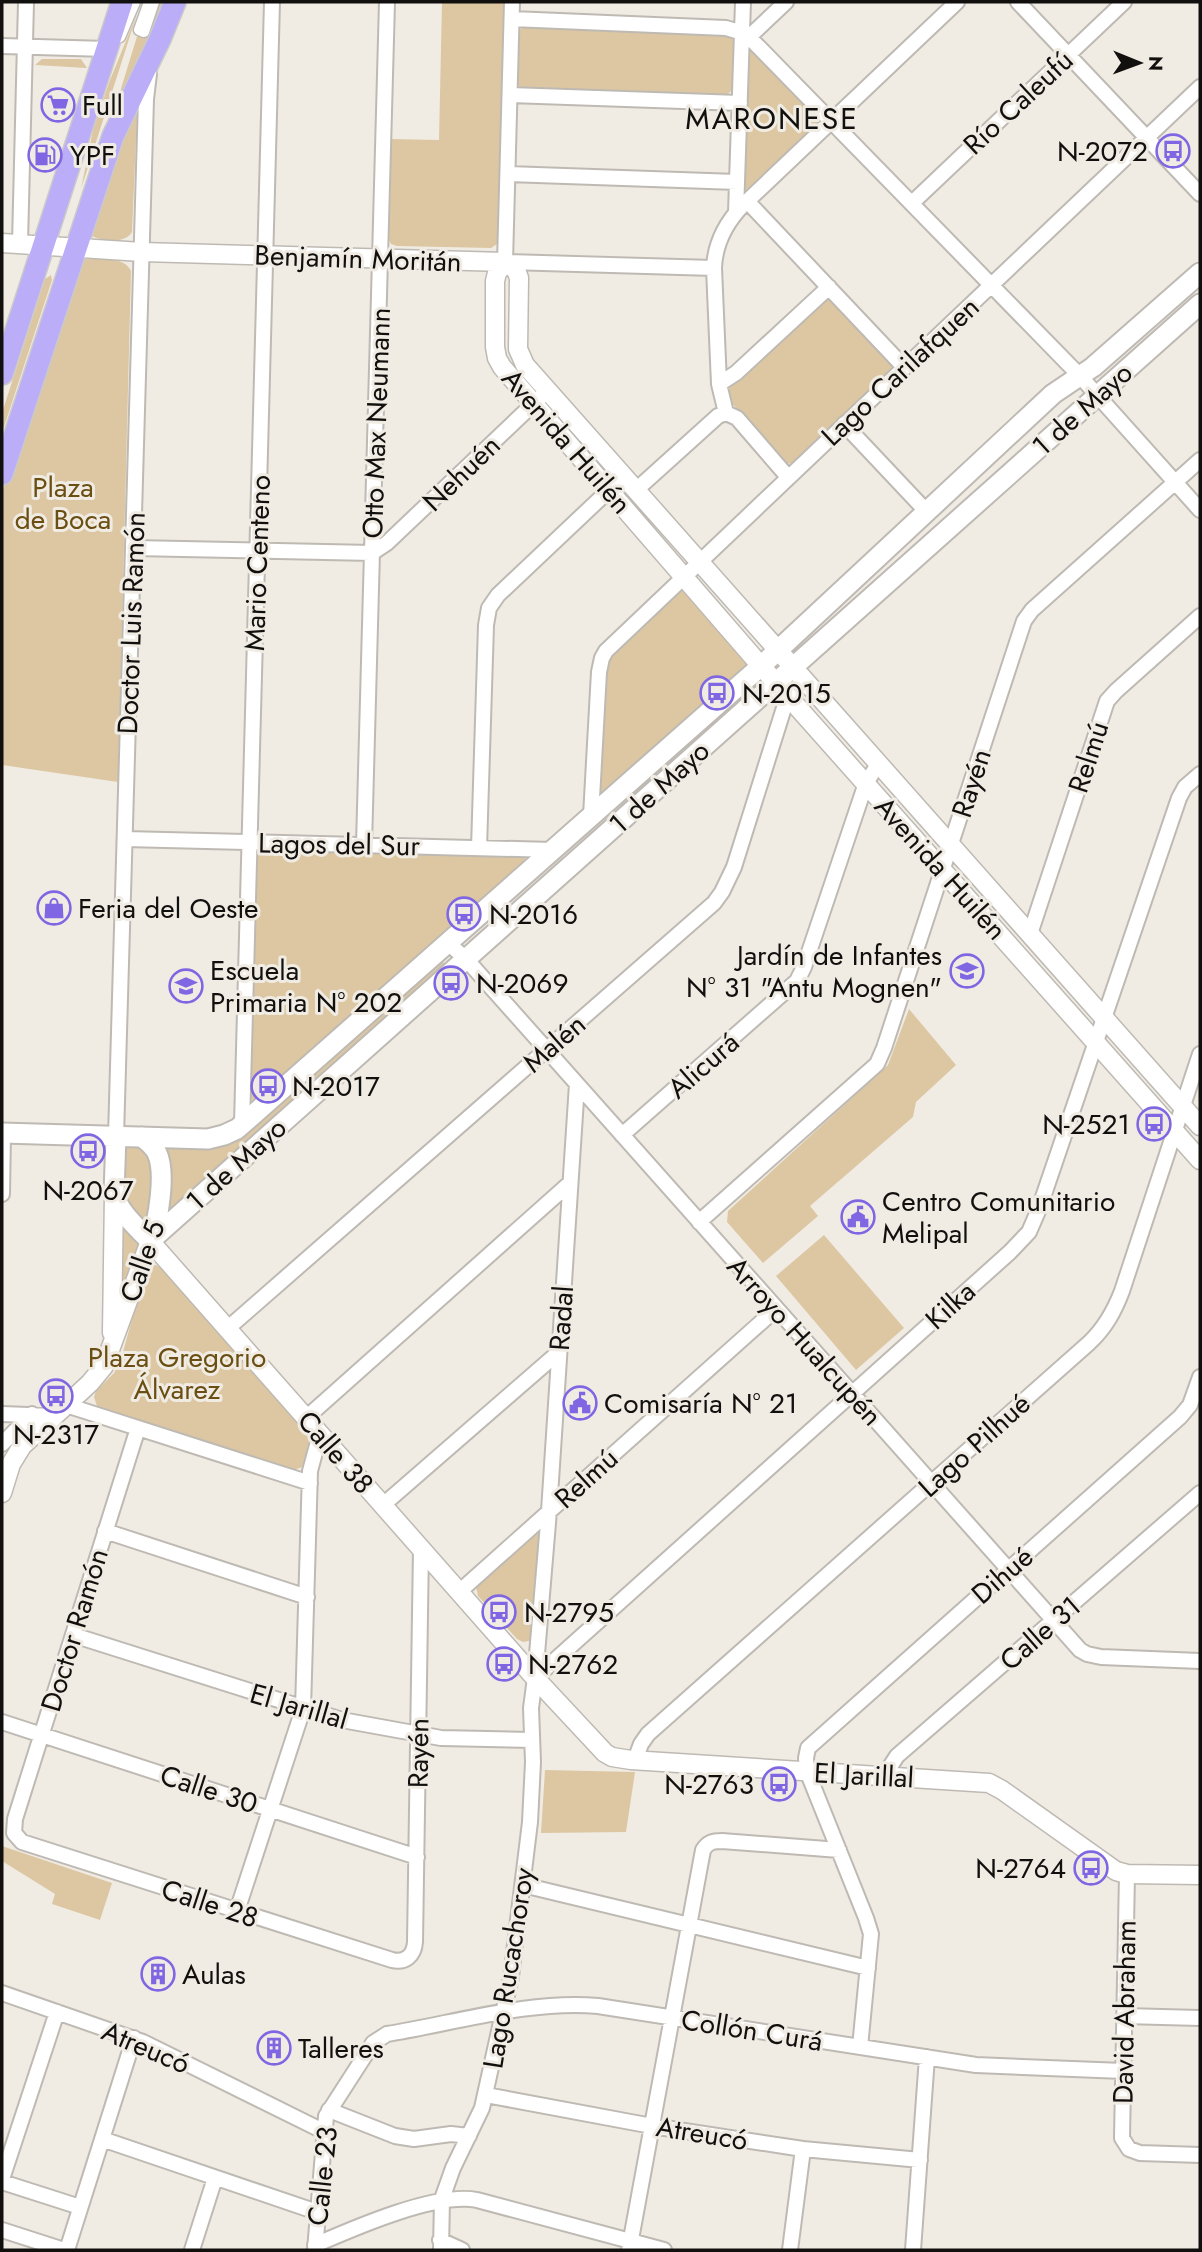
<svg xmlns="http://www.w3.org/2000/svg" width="1202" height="2252" font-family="Jost,sans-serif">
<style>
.green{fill:#dcc7a2}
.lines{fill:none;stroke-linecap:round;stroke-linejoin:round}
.pedestrian-casing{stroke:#bebab3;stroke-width:13}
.minor-casing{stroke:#bebab3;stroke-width:18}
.tertiary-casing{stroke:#bebab3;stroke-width:21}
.secondary-casing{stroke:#bebab3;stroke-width:23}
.primary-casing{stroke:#cbcaca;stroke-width:24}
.pedestrian{stroke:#fff;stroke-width:10}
.minor{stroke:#fff;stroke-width:14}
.tertiary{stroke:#fff;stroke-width:18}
.secondary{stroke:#fff;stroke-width:19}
.primary{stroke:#bbadf7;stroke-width:21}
.labels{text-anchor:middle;stroke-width:6;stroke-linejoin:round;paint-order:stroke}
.street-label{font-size:28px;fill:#12100e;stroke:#f0ece4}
.poi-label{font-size:28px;fill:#12100e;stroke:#f0ece4;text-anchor:start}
.park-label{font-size:28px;fill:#6b4e11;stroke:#f0ece4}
.neighbourhood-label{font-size:30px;letter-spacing:2px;fill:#12100e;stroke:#f0ece4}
</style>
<rect width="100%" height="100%" fill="#f0ece4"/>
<path class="green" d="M 154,2 L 164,2 L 145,53 L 108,131 L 139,30 Z
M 442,2 L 506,2 L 500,234 L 497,244 L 491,248 L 397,246 L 391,244 L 388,238 L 390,139 L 439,140 Z
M 137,14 L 81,189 L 93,130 L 110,80 Z
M 524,27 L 731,35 L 734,40 L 733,89 L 726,96 L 521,89 L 516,82 L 517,36 L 519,30 Z
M 752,51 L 815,115 L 818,122 L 816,127 L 746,190 L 743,188 L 747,54 Z
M 42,59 L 81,59 L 87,68 L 35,65 Z
M 135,113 L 137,116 L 132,232 C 125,244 102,242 90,235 L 108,163 Z
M 82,259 C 97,260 124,255 131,271 L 118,782 L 2,765 L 2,492 L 74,266 Z
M 51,275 L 52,280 L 2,433 L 2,413 L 45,279 Z
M 827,299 L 830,299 L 891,362 L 892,370 L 794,463 L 786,464 L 728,399 L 727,390 L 822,302 Z
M 686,590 L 749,664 L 603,793 L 599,791 L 606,660 L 677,593 Z
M 260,849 L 520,855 L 524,856 L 526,862 L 258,1100 L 253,1100 L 248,1096 L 256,850 Z
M 440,958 L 446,966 L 167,1216 L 161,1145 L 214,1146 Z
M 909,1009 L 956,1065 L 916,1102 L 913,1117 L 810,1206 L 818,1216 L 763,1263 L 727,1222 L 728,1211 L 888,1065 Z
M 137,1143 L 154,1161 L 148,1218 L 139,1220 L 122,1193 L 123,1150 L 128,1145 Z
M 122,1218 L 140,1243 L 124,1298 L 121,1300 Z
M 824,1235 L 904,1328 L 856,1370 L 776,1276 Z
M 150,1265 L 156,1265 L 162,1269 L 306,1432 L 309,1441 L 302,1467 L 292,1471 L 97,1406 L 94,1397 L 96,1391 L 114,1373 L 121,1359 L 146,1269 Z
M 538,1530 L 540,1532 L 532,1634 L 529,1641 L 523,1642 L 517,1639 L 478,1596 L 476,1587 Z
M 545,1770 L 635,1772 L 626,1832 L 541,1833 Z
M 2,1846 L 112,1883 L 100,1920 L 52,1904 L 55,1894 L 2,1861 Z"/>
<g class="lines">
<defs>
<path id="pedestrian" d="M 149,2 L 139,30 L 144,32 L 154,2
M 120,37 L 135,2"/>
<path id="minor" d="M 512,2 L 505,262 L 714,268
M 1018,2 L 1200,194
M 512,19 L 726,28 L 746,34 L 1080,376 L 1200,510
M 750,36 L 786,2
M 2,46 L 107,49
M 510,95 L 740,103
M 508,174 L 737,182
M 747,201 L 904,367
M 912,203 L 1124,2
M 736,212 L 743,2
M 20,243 L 26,2
M 719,384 L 736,373 L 829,287
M 726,413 L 719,384 L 714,268 C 715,243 725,224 742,206 L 957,2
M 726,413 L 737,418 L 788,477
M 844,424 L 927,512
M 636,490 L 718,416 L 726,413
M 134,548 L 372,553 L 387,543 L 548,390
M 591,816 L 599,672 L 602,658 L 606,651 L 1200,87
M 125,839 L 553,850
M 364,845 L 387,2
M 479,848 L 486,625 L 489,608 L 498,595 L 624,476
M 1030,934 L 1107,701 L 1116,691 L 1200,616
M 448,943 L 466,959 L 1080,1650 L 1087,1654 L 1101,1657 L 1200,1661
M 242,1124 L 272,2
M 622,1135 L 797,981 L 804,967 L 866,783 L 879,763
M 116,1136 L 146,99 L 149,74
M 2,1194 L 3,1133
M 699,1222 L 877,1064 L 884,1048 L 1024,621 L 1032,610 L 1200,460
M 227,1329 L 714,903 L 722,892 L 734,867 L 788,695
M 66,1405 L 310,1483
M 2,1414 L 54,1416
M 306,1418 L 570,1183
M 138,1428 L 15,1819 L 14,1833 L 22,1842 L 392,1960 C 405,1963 414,1956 415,1942 L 421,1548
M 2,1444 L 32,1414
M 383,1505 L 559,1352
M 105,1531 L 307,1597
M 459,1592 L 776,1309
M 73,1635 L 342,1720 L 441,1738 L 532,1740
M 535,1678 L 1010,1252 L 1029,1232 L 1039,1209 L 1179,798 L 1185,787 L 1200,774
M 2,1722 L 417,1857
M 635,1760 L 641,1744 L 648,1734 L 1089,1343 C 1105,1328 1114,1312 1122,1291 L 1200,1054
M 884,1776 L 897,1756 L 1200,1493
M 1127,1874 L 1122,2138 L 1129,2149 L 1140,2153 L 1200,2155
M 523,1885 L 868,1968
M 237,1911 L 303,1709 L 310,1471 L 320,1434
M 2,1993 L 143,2042 L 323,2131
M 1124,2016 L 1200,2018
M 860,2047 L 871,1934 L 866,1918 L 807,1771 L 806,1758 L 808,1748 L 1180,1417 L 1190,1405 L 1200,1377
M 486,2095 L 652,2126 L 803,2149 L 920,2160
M 329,2110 L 395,2136 L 414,2139 L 451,2134 L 469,2136
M 102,2139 L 317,2212
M 2,2179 L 57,2012
M 2,2182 L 80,2207
M 2,2230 L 64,2250
M 440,2240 L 462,2250
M 315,2245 C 354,2228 436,2192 477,2200 L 664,2250
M 67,2250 L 134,2038
M 192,2250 L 215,2178
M 315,2250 L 326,2116 L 373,2043 L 387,2034 C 455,2023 530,2000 598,2006 L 976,2065 L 1123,2071
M 441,2250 L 442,2199 L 453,2168 L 482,2108 L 511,1977 L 530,1822 L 533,1762 L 531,1708 L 535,1678 L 549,1511 L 577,1084
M 629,2250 L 703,1850 C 708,1842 713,1841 722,1841 L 839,1850
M 790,2250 L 803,2149
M 913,2250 L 927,2057"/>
<path id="tertiary" d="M 2,243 L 142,252 L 505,262
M 505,262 L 497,273 L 495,281 L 495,347 L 497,358 L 502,367 L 761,666 L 1200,1160
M 505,262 L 516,270 L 519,278 L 518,349 L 525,365 L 1200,1126
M 112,1333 L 114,1193
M 2,1493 L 11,1464 L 22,1446 L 90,1383 L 104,1366 L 150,1241 L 535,1678 L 605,1753 L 612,1757 L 631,1760 L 989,1783 L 1002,1790 L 1116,1871 L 1127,1874 L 1200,1875"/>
<path id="secondary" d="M 2,1133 L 208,1139 L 224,1135 L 237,1129 L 761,666 L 1053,394 L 1093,367 L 1200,273
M 116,1136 L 114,1193 C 119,1213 137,1227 150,1241
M 142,1137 C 148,1142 154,1146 157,1153 C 166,1172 159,1221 150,1240
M 150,1241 L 1200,304"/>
<path id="primary" d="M 2,374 L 122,2
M 2,474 L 113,136 L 160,39 L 175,2"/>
</defs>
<use href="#pedestrian" class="pedestrian-casing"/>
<use href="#minor" class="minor-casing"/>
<use href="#tertiary" class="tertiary-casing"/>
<use href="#secondary" class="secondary-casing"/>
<use href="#primary" class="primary-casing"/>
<use href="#pedestrian" class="pedestrian"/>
<use href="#minor" class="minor"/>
<use href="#tertiary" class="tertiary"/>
<use href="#secondary" class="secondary"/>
<use href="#primary" class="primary"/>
</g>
<defs>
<symbol id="supermarket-ring" viewBox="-11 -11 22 22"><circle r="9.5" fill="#f0ece4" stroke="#7f66e2" stroke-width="1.5"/><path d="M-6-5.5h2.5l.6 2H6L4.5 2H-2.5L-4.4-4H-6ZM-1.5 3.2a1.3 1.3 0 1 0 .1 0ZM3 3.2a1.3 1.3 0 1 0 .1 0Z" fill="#7f66e2"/></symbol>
<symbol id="bus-ring" viewBox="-11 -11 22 22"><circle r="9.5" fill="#f0ece4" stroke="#7f66e2" stroke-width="1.5"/><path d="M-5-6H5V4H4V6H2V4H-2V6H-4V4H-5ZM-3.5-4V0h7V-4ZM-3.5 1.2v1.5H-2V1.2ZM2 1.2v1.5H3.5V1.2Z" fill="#7f66e2"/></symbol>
<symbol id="fuel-ring" viewBox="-11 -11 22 22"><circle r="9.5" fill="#f0ece4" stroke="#7f66e2" stroke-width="1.5"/><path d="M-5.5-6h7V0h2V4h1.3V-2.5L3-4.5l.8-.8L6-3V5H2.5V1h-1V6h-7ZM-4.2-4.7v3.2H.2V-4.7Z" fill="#7f66e2"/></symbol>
<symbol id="shop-ring" viewBox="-11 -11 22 22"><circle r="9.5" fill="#f0ece4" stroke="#7f66e2" stroke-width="1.5"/><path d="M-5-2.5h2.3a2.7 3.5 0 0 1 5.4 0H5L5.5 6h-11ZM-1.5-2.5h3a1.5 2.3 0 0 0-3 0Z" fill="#7f66e2"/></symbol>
<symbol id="school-ring" viewBox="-11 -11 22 22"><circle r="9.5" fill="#f0ece4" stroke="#7f66e2" stroke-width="1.5"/><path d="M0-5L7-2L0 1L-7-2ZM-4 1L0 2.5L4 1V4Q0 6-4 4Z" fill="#7f66e2"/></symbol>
<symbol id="civic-ring" viewBox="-11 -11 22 22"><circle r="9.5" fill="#f0ece4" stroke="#7f66e2" stroke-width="1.5"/><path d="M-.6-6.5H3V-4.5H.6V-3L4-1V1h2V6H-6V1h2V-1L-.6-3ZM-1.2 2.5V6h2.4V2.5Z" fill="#7f66e2"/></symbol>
<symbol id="building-ring" viewBox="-11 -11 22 22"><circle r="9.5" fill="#f0ece4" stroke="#7f66e2" stroke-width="1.5"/><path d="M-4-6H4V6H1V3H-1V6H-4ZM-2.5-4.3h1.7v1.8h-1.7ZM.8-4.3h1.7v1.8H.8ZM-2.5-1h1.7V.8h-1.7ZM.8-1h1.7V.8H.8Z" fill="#7f66e2"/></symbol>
</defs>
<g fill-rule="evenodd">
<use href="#supermarket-ring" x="39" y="86" width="38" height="38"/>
<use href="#bus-ring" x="1154" y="132" width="38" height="38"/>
<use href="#fuel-ring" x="26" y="136" width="38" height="38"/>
<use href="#bus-ring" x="698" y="674" width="38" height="38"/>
<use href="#shop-ring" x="35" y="889" width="38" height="38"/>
<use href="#bus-ring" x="445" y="895" width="38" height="38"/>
<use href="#school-ring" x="948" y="952" width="38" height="38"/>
<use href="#bus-ring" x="432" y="964" width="38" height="38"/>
<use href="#school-ring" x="167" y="967" width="38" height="38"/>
<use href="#bus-ring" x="249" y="1067" width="38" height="38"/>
<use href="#bus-ring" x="1135" y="1105" width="38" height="38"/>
<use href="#bus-ring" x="69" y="1132" width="38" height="38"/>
<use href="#civic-ring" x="839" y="1198" width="38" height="38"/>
<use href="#bus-ring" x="37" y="1377" width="38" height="38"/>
<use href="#civic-ring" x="561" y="1384" width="38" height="38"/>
<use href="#bus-ring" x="480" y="1593" width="38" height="38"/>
<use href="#bus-ring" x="485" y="1645" width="38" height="38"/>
<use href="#bus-ring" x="760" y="1765" width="38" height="38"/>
<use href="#bus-ring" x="1072" y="1849" width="38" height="38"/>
<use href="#building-ring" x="139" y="1955" width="38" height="38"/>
<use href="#building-ring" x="255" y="2029" width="38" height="38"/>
</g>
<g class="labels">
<g class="street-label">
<text transform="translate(1018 102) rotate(-43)" y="10">Río Caleufú</text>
<text transform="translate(358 258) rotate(2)" y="10">Benjamín Moritán</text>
<text transform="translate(900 371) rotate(-43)" y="10">Lago Carilafquen</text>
<text transform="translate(1082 409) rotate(-42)" y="10">1 de Mayo</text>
<text transform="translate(376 423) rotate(-88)" y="10">Otto Max Neumann</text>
<text transform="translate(567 441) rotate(49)" y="10">Avenida Huilén</text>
<text transform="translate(461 473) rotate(-44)" y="10">Nehuén</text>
<text transform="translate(257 563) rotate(-88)" y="10">Mario Centeno</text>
<text transform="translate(131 623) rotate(-88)" y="10">Doctor Luis Ramón</text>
<text transform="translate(1088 757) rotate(-72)" y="10">Relmú</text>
<text transform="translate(971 783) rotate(-72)" y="10">Rayén</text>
<text transform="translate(659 787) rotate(-42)" y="10">1 de Mayo</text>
<text transform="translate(339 844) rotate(1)" y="10">Lagos del Sur</text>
<text transform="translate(941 868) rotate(48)" y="10">Avenida Huilén</text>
<text transform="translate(554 1043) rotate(-41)" y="10">Malén</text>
<text transform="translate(703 1065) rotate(-41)" y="10">Alicurá</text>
<text transform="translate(236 1164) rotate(-42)" y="10">1 de Mayo</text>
<text transform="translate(142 1261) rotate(-71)" y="10">Calle 5</text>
<text transform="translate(950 1305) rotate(-42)" y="10">Kilka</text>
<text transform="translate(561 1318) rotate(-86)" y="10">Radal</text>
<text transform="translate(805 1341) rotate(48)" y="10">Arroyo Hualcupén</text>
<text transform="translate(974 1445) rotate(-42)" y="10">Lago Pilhué</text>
<text transform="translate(336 1452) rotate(49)" y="10">Calle 38</text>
<text transform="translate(586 1478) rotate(-42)" y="10">Relmú</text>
<text transform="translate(1002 1575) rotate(-41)" y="10">Dihué</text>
<text transform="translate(74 1630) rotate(-73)" y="10">Doctor Ramón</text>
<text transform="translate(1040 1633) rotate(-41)" y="10">Calle 31</text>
<text transform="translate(299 1706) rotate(16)" y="10">El Jarillal</text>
<text transform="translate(418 1753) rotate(-89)" y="10">Rayén</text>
<text transform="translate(864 1775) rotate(3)" y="10">El Jarillal</text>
<text transform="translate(209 1789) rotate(18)" y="10">Calle 30</text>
<text transform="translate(210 1903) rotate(18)" y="10">Calle 28</text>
<text transform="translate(508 1968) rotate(-81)" y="10">Lago Rucachoroy</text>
<text transform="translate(1124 2012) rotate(-89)" y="10">David Abraham</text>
<text transform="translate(752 2030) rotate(9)" y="10">Collón Curá</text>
<text transform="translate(146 2047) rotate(23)" y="10">Atreucó</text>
<text transform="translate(702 2133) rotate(9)" y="10">Atreucó</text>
<text transform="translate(322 2176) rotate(-84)" y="10">Calle 23</text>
</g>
<g class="poi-label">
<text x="82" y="115">Full</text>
<text x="1148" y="161" text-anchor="end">N-2072</text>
<text x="70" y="165">YPF</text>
<text x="742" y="703">N-2015</text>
<text x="78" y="918">Feria del Oeste</text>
<text x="489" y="924">N-2016</text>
<text x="942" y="965" text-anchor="end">Jardín de Infantes<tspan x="942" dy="32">N° 31 "Antu Mognen"</tspan></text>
<text x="210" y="980">Escuela<tspan x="210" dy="32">Primaria N° 202</tspan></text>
<text x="476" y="993">N-2069</text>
<text x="292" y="1096">N-2017</text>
<text x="1130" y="1134" text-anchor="end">N-2521</text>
<text x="88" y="1200" text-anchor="middle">N-2067</text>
<text x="882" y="1211">Centro Comunitario<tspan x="882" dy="32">Melipal</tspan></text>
<text x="604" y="1413">Comisaría N° 21</text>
<text x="56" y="1444" text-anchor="middle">N-2317</text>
<text x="524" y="1622">N-2795</text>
<text x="528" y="1674">N-2762</text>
<text x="754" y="1794" text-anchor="end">N-2763</text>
<text x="1066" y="1878" text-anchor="end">N-2764</text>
<text x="182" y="1984">Aulas</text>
<text x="298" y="2058">Talleres</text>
</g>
<g class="park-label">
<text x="63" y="497">Plaza<tspan x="63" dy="32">de Boca</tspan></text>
<text x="177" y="1367">Plaza Gregorio<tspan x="177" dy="32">Álvarez</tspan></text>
</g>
<g class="neighbourhood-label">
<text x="772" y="129">MARONESE</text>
</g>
</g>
<rect width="1202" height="2252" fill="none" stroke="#12100e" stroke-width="7"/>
<g transform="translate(1139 63) rotate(91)" stroke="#f0ece4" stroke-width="5" paint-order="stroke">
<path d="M0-5L12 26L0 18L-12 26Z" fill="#12100e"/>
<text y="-10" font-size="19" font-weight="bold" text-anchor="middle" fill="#12100e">N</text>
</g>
</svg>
